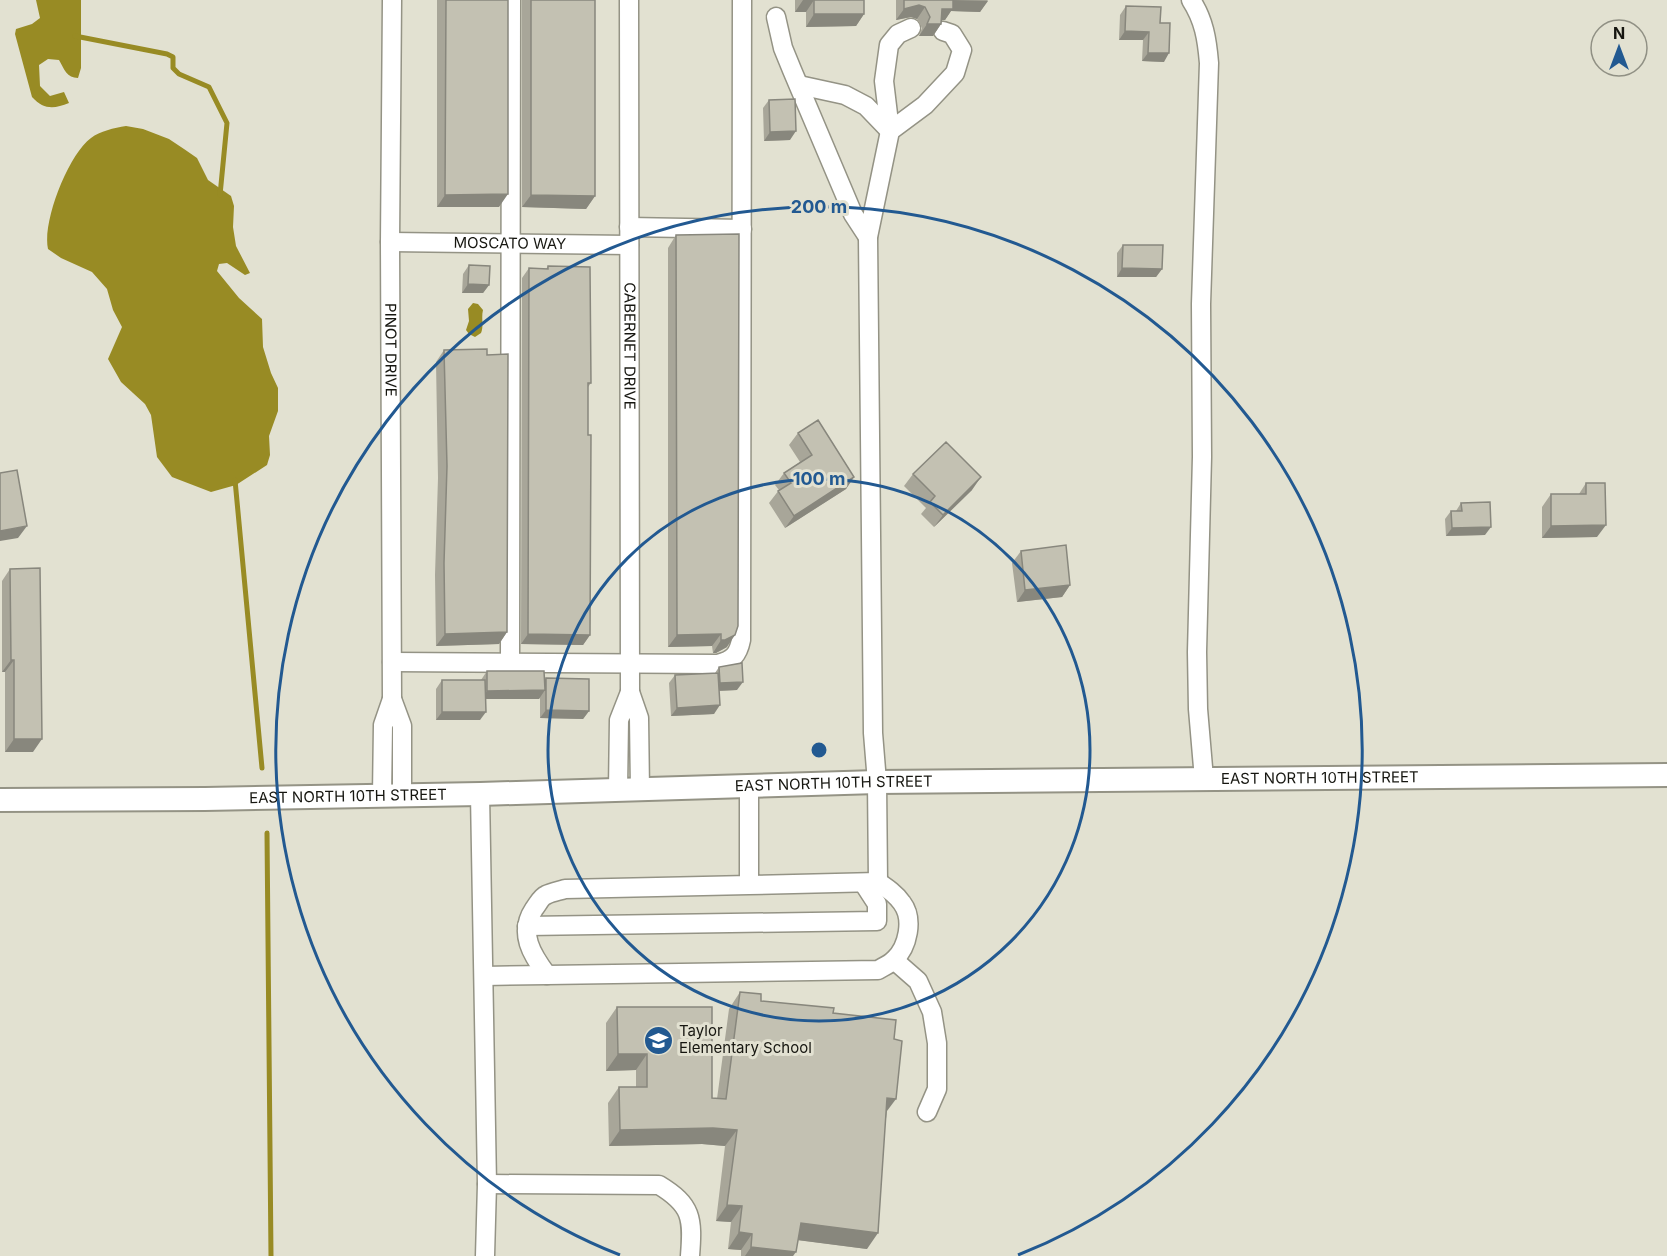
<svg xmlns="http://www.w3.org/2000/svg" width="1667" height="1256" font-family="Inter,sans-serif">
<style>
.water{fill:#988b24}
.lines{fill:none;stroke-linecap:round;stroke-linejoin:round}
.stream{stroke:#988b24;stroke-width:5}
.minor-casing{stroke:#949385;stroke-width:21}
.major-casing{stroke:#949385;stroke-width:26}
.minor{stroke:#fff;stroke-width:18}
.major{stroke:#fff;stroke-width:22}
.wall{fill:#a8a699}
.shaded-wall{fill:#88877d}
.building{fill:#c3c1b2;stroke:#88877d;stroke-width:1.5}
.ring{fill:none;stroke:#225991;stroke-width:3}
.labels{text-anchor:middle;stroke-width:6;stroke-linejoin:round;paint-order:stroke}
.street-label{font-size:15px;fill:#161610;stroke:#e2e1d1}
.poi-label{font-size:15px;fill:#161610;stroke:#e2e1d1;text-anchor:start}
.centre{fill:#225991;stroke:#e2e1d1;stroke-width:3}
.ring-label{font-size:18px;text-anchor:middle;font-weight:bold;fill:#225991;stroke:#e2e1d1;stroke-width:6;stroke-linejoin:round;paint-order:stroke}
</style>
<rect width="100%" height="100%" fill="#e2e1d1"/>
<path class="water" d="M 36,0 L 81,0 L 81,68 L 78,78 C 67,78 64,69 59,60 L 48,59 L 39,65 L 40,86 L 50,96 L 64,92 L 69,103 C 54,109 44,110 32,97 L 15,34 L 16,29 L 32,24 L 40,18 Z
M 126,126 L 143,129 L 169,139 L 184,149 L 197,158 L 208,180 L 231,196 L 234,206 L 233,227 L 236,246 L 250,273 L 245,275 L 227,263 L 219,264 L 217,271 L 239,298 L 262,319 L 263,347 L 271,373 L 278,388 L 278,411 L 269,436 L 270,455 L 267,465 L 236,485 L 211,492 L 172,477 L 157,457 L 151,415 L 145,404 L 121,382 L 108,359 L 122,327 L 113,310 L 107,289 L 92,272 L 61,258 L 48,249 C 42,222 68,155 91,138 C 100,131 114,128 126,126 Z
M 473,303 L 478,304 L 483,310 C 481,318 484,326 481,333 L 475,337 L 469,334 L 466,330 L 469,321 L 468,309 Z"/>
<g class="lines">
<path class="stream" d="M 75,36 L 167,54 L 173,57 L 173,68 L 179,74 L 209,87 L 227,123 L 220,195
M 235,480 L 262,768
M 267,833 L 271,1256"/>
<defs>
<g id="minor">
<path id="s1" d="M 392,0 L 390,242 L 392,699"/>
<path id="s2" d="M 629,0 L 630,692"/>
<path d="M 1191,0 C 1204,20 1207,39 1209,63 L 1201,304 L 1202,457 L 1197,652 L 1198,709 L 1204,779"/>
<path d="M 776,17 L 783,48 L 792,70 L 853,214 L 868,237"/>
<path d="M 799,85 L 845,95 L 866,106 L 890,131"/>
<path d="M 890,131 L 884,81 L 889,45 L 898,34 L 911,28"/>
<path d="M 629,227 L 742,229"/>
<path id="s3" d="M 390,242 L 629,245"/>
<path d="M 392,662 L 718,664 C 733,660 738,655 741,640 L 742,0"/>
<path d="M 510,662 L 511,0"/>
<path d="M 749,786 L 749,885 L 878,882 C 887,888 896,894 902,903 C 914,919 908,947 894,960 C 890,964 883,967 878,970 L 547,975 C 532,955 518,933 534,909 C 538,904 541,897 546,895 C 552,892 559,891 565,889 L 749,885"/>
<path d="M 618,790 L 619,720 L 630,692 L 639,718 L 640,790"/>
<path d="M 480,794 L 487,1184 L 485,1256"/>
<path d="M 382,795 L 383,725 L 392,699 L 402,726 L 402,795"/>
<path d="M 878,882 L 877,782 L 873,733 L 868,237 L 890,131 L 925,105 L 955,73 L 962,50 L 952,34 L 943,31"/>
<path d="M 527,926 L 877,921 L 877,904 L 864,884"/>
<path d="M 894,960 L 918,981 L 932,1012 L 937,1043 L 937,1089 L 927,1112"/>
<path d="M 484,976 L 547,975"/>
<path d="M 487,1184 L 659,1185 C 692,1205 693,1218 690,1256"/>
</g>
<g id="major">
<path id="s4" d="M 0,800 L 205,799 L 480,794 L 877,782 L 1667,775"/>
</g>
</defs>
<use href="#minor" class="minor-casing"/>
<use href="#major" class="major-casing"/>
<use href="#minor" class="minor"/>
<use href="#major" class="major"/>
</g>
<path class="wall" d="M 437,0 L 508,0 L 499,207 L 437,207 Z
M 522,0 L 595,0 L 595,196 L 586,209 L 522,207 Z
M 795,0 L 864,0 L 864,14 L 856,26 L 806,27 L 806,12 L 795,12 Z
M 896,0 L 988,0 L 980,12 L 951,11 L 945,20 L 941,20 L 941,24 L 933,36 L 919,36 L 922,28 L 917,19 L 911,17 L 896,20 Z
M 1126,6 L 1160,23 L 1164,62 L 1142,61 L 1143,40 L 1119,40 L 1120,15 Z
M 769,100 L 790,140 L 764,141 L 763,108 Z
M 676,235 L 727,647 L 716,653 L 713,653 L 712,646 L 668,647 L 668,248 Z
M 1123,245 L 1162,269 L 1156,277 L 1117,277 L 1117,253 Z
M 469,265 L 489,285 L 483,293 L 462,293 L 463,274 Z
M 548,266 L 591,383 L 588,387 L 588,435 L 590,635 L 583,645 L 521,644 L 522,278 L 529,268 L 546,269 Z
M 444,350 L 507,632 L 499,644 L 436,646 L 435,575 L 438,478 L 436,362 Z
M 798,433 L 854,477 L 846,489 L 785,528 L 769,503 L 779,490 L 775,485 L 784,473 L 800,462 L 789,445 Z
M 913,474 L 972,490 L 934,527 L 921,514 L 926,508 L 904,486 Z
M 1586,483 L 1597,537 L 1542,538 L 1542,507 L 1551,494 L 1579,494 Z
M 1461,503 L 1485,535 L 1446,536 L 1445,519 L 1451,511 L 1456,511 Z
M 1021,551 L 1070,585 L 1062,597 L 1017,602 L 1012,563 Z
M 10,569 L 33,752 L 5,752 L 5,672 L 2,672 L 2,581 Z
M 719,667 L 737,690 L 719,691 L 714,714 L 671,716 L 669,683 L 675,675 L 715,673 Z
M 487,671 L 544,681 L 546,678 L 589,711 L 583,719 L 540,718 L 540,697 L 539,699 L 485,699 L 480,720 L 436,720 L 436,689 L 442,680 L 481,680 Z
M 740,992 L 761,1001 L 833,1013 L 887,1112 L 867,1249 L 798,1240 L 793,1256 L 741,1256 L 741,1250 L 728,1249 L 731,1222 L 716,1221 L 725,1146 L 702,1144 L 609,1146 L 608,1103 L 619,1087 L 636,1087 L 636,1070 L 606,1071 L 606,1023 L 617,1007 L 712,1098 L 717,1099 L 729,1009 Z"/>
<path class="shaded-wall" d="M 803,0 L 814,0 L 806,12 L 795,12 Z
M 953,0 L 988,1 L 980,12 L 951,11 L 945,20 L 934,21 L 942,9 Z
M 919,5 L 925,7 L 917,19 L 911,17 L 896,20 L 904,9 Z
M 814,14 L 864,14 L 856,26 L 806,27 Z
M 927,24 L 941,24 L 933,36 L 919,36 Z
M 1125,31 L 1149,32 L 1143,40 L 1119,40 Z
M 1148,53 L 1169,53 L 1164,62 L 1142,61 Z
M 796,131 L 790,140 L 764,141 L 770,132 Z
M 508,194 L 499,207 L 437,207 L 445,195 Z
M 531,195 L 595,196 L 586,209 L 522,207 Z
M 1122,268 L 1162,269 L 1156,277 L 1117,277 Z
M 468,284 L 489,285 L 483,293 L 462,293 Z
M 854,477 L 846,489 L 785,528 L 794,516 Z
M 981,477 L 972,490 L 934,527 L 943,515 Z
M 1606,525 L 1597,537 L 1542,538 L 1551,526 Z
M 27,526 L 18,538 L 0,541 L 0,531 Z
M 1491,527 L 1485,535 L 1446,536 L 1452,528 Z
M 1070,585 L 1062,597 L 1017,602 L 1025,590 Z
M 507,632 L 499,644 L 436,646 L 445,634 Z
M 528,634 L 590,635 L 583,645 L 521,644 Z
M 721,634 L 712,646 L 668,647 L 677,635 Z
M 735,635 L 727,647 L 716,653 L 713,653 L 721,640 Z
M 11,660 L 14,660 L 5,672 L 2,672 Z
M 743,682 L 737,690 L 714,691 L 720,683 Z
M 545,690 L 539,699 L 481,699 L 487,691 Z
M 720,705 L 714,714 L 671,716 L 677,708 Z
M 546,710 L 589,711 L 583,719 L 540,718 Z
M 442,712 L 486,712 L 480,720 L 436,720 Z
M 14,739 L 42,739 L 33,752 L 5,752 Z
M 618,1054 L 647,1054 L 636,1070 L 606,1071 Z
M 887,1098 L 896,1099 L 884,1115 Z
M 713,1128 L 737,1130 L 725,1146 L 702,1144 L 609,1146 L 620,1130 Z
M 727,1205 L 742,1206 L 731,1222 L 716,1221 Z
M 801,1223 L 878,1233 L 867,1249 L 789,1239 Z
M 739,1232 L 752,1234 L 741,1250 L 728,1249 Z
M 751,1247 L 796,1252 L 793,1256 L 745,1256 Z"/>
<path class="building" d="M 446,0 L 508,0 L 508,194 L 445,195 Z
M 531,0 L 595,0 L 595,196 L 531,195 Z
M 814,0 L 864,0 L 864,14 L 814,14 Z
M 904,0 L 953,0 L 953,9 L 942,9 L 941,24 L 927,24 L 930,17 L 925,7 L 919,5 L 904,9 Z
M 1126,6 L 1161,7 L 1160,23 L 1170,23 L 1169,53 L 1148,53 L 1149,32 L 1125,31 Z
M 795,99 L 796,131 L 770,132 L 769,100 Z
M 739,234 L 738,626 L 735,635 L 725,640 L 721,640 L 721,634 L 677,635 L 676,235 Z
M 1123,245 L 1163,245 L 1162,269 L 1122,268 Z
M 469,265 L 490,266 L 489,285 L 468,284 Z
M 548,266 L 590,267 L 591,383 L 588,383 L 588,435 L 591,435 L 590,635 L 528,634 L 529,268 L 548,269 Z
M 487,349 L 487,355 L 508,354 L 507,632 L 445,634 L 444,563 L 447,466 L 444,350 Z
M 818,420 L 854,477 L 794,516 L 778,491 L 791,483 L 784,473 L 812,455 L 798,433 Z
M 946,442 L 981,477 L 943,515 L 930,502 L 935,496 L 913,474 Z
M 17,470 L 27,526 L 0,531 L 0,473 Z
M 1586,483 L 1605,483 L 1606,525 L 1551,526 L 1551,494 L 1586,494 Z
M 1490,502 L 1491,527 L 1452,528 L 1451,511 L 1462,511 L 1461,503 Z
M 1066,545 L 1070,585 L 1025,590 L 1021,551 Z
M 40,568 L 42,739 L 14,739 L 14,660 L 11,660 L 10,569 Z
M 742,663 L 743,682 L 720,683 L 719,667 Z
M 487,671 L 544,671 L 545,690 L 487,691 Z
M 718,673 L 720,705 L 677,708 L 675,675 Z
M 546,678 L 589,679 L 589,711 L 546,710 Z
M 442,680 L 485,680 L 486,712 L 442,712 Z
M 740,992 L 761,994 L 761,1001 L 834,1008 L 833,1013 L 896,1020 L 894,1039 L 902,1041 L 896,1099 L 887,1098 L 878,1233 L 801,1223 L 796,1252 L 751,1247 L 752,1234 L 739,1232 L 742,1206 L 727,1205 L 737,1130 L 713,1128 L 620,1130 L 619,1087 L 647,1087 L 647,1054 L 618,1054 L 617,1007 L 712,1007 L 712,1098 L 726,1099 Z"/>
<g class="ring">
<circle cx="819" cy="750" r="271"/>
<path d="M620 1255A543 543 0 1 1 1018 1255"/>
</g>
<defs>
<symbol id="school-disc" viewBox="-11 -11 22 22"><circle r="9.5" fill="#225991" stroke="#e2e1d1"/><path d="M0-5L7-2L0 1L-7-2ZM-4 1L0 2.5L4 1V4Q0 6-4 4Z" fill="#fff"/></symbol>
</defs>
<g fill-rule="evenodd">
<use href="#school-disc" x="642" y="1024" width="33" height="33"/>
</g>
<g class="labels">
<g class="street-label">
<text dy="5" stroke="none"><textPath href="#s3" startOffset="120">MOSCATO WAY</textPath></text>
<text dy="5" stroke="none"><textPath href="#s2" startOffset="346">CABERNET DRIVE</textPath></text>
<text dy="5" stroke="none"><textPath href="#s1" startOffset="350">PINOT DRIVE</textPath></text>
<text dy="5" stroke="none"><textPath href="#s4" startOffset="1320">EAST NORTH 10TH STREET</textPath></text>
<text dy="5" stroke="none"><textPath href="#s4" startOffset="834">EAST NORTH 10TH STREET</textPath></text>
<text dy="5" stroke="none"><textPath href="#s4" startOffset="348">EAST NORTH 10TH STREET</textPath></text>
</g>
<g class="poi-label">
<text x="679" y="1036">Taylor<tspan x="679" dy="17">Elementary School</tspan></text>
</g>
</g>
<circle cx="819" cy="750" r="9" class="centre"/>
<g class="ring-label">
<text x="819" y="213">200 m</text>
<text x="819" y="485">100 m</text>
</g>
<g transform="translate(1619 48)"><circle r="28" fill="#e2e1d1" stroke="#909084" stroke-width="1.5"/>
<path d="M0-4.5L10 22L0 15L-10 22Z" fill="#225991"/>
<text y="-9" font-size="16" font-weight="bold" text-anchor="middle" fill="#161610">N</text>
</g>
</svg>
